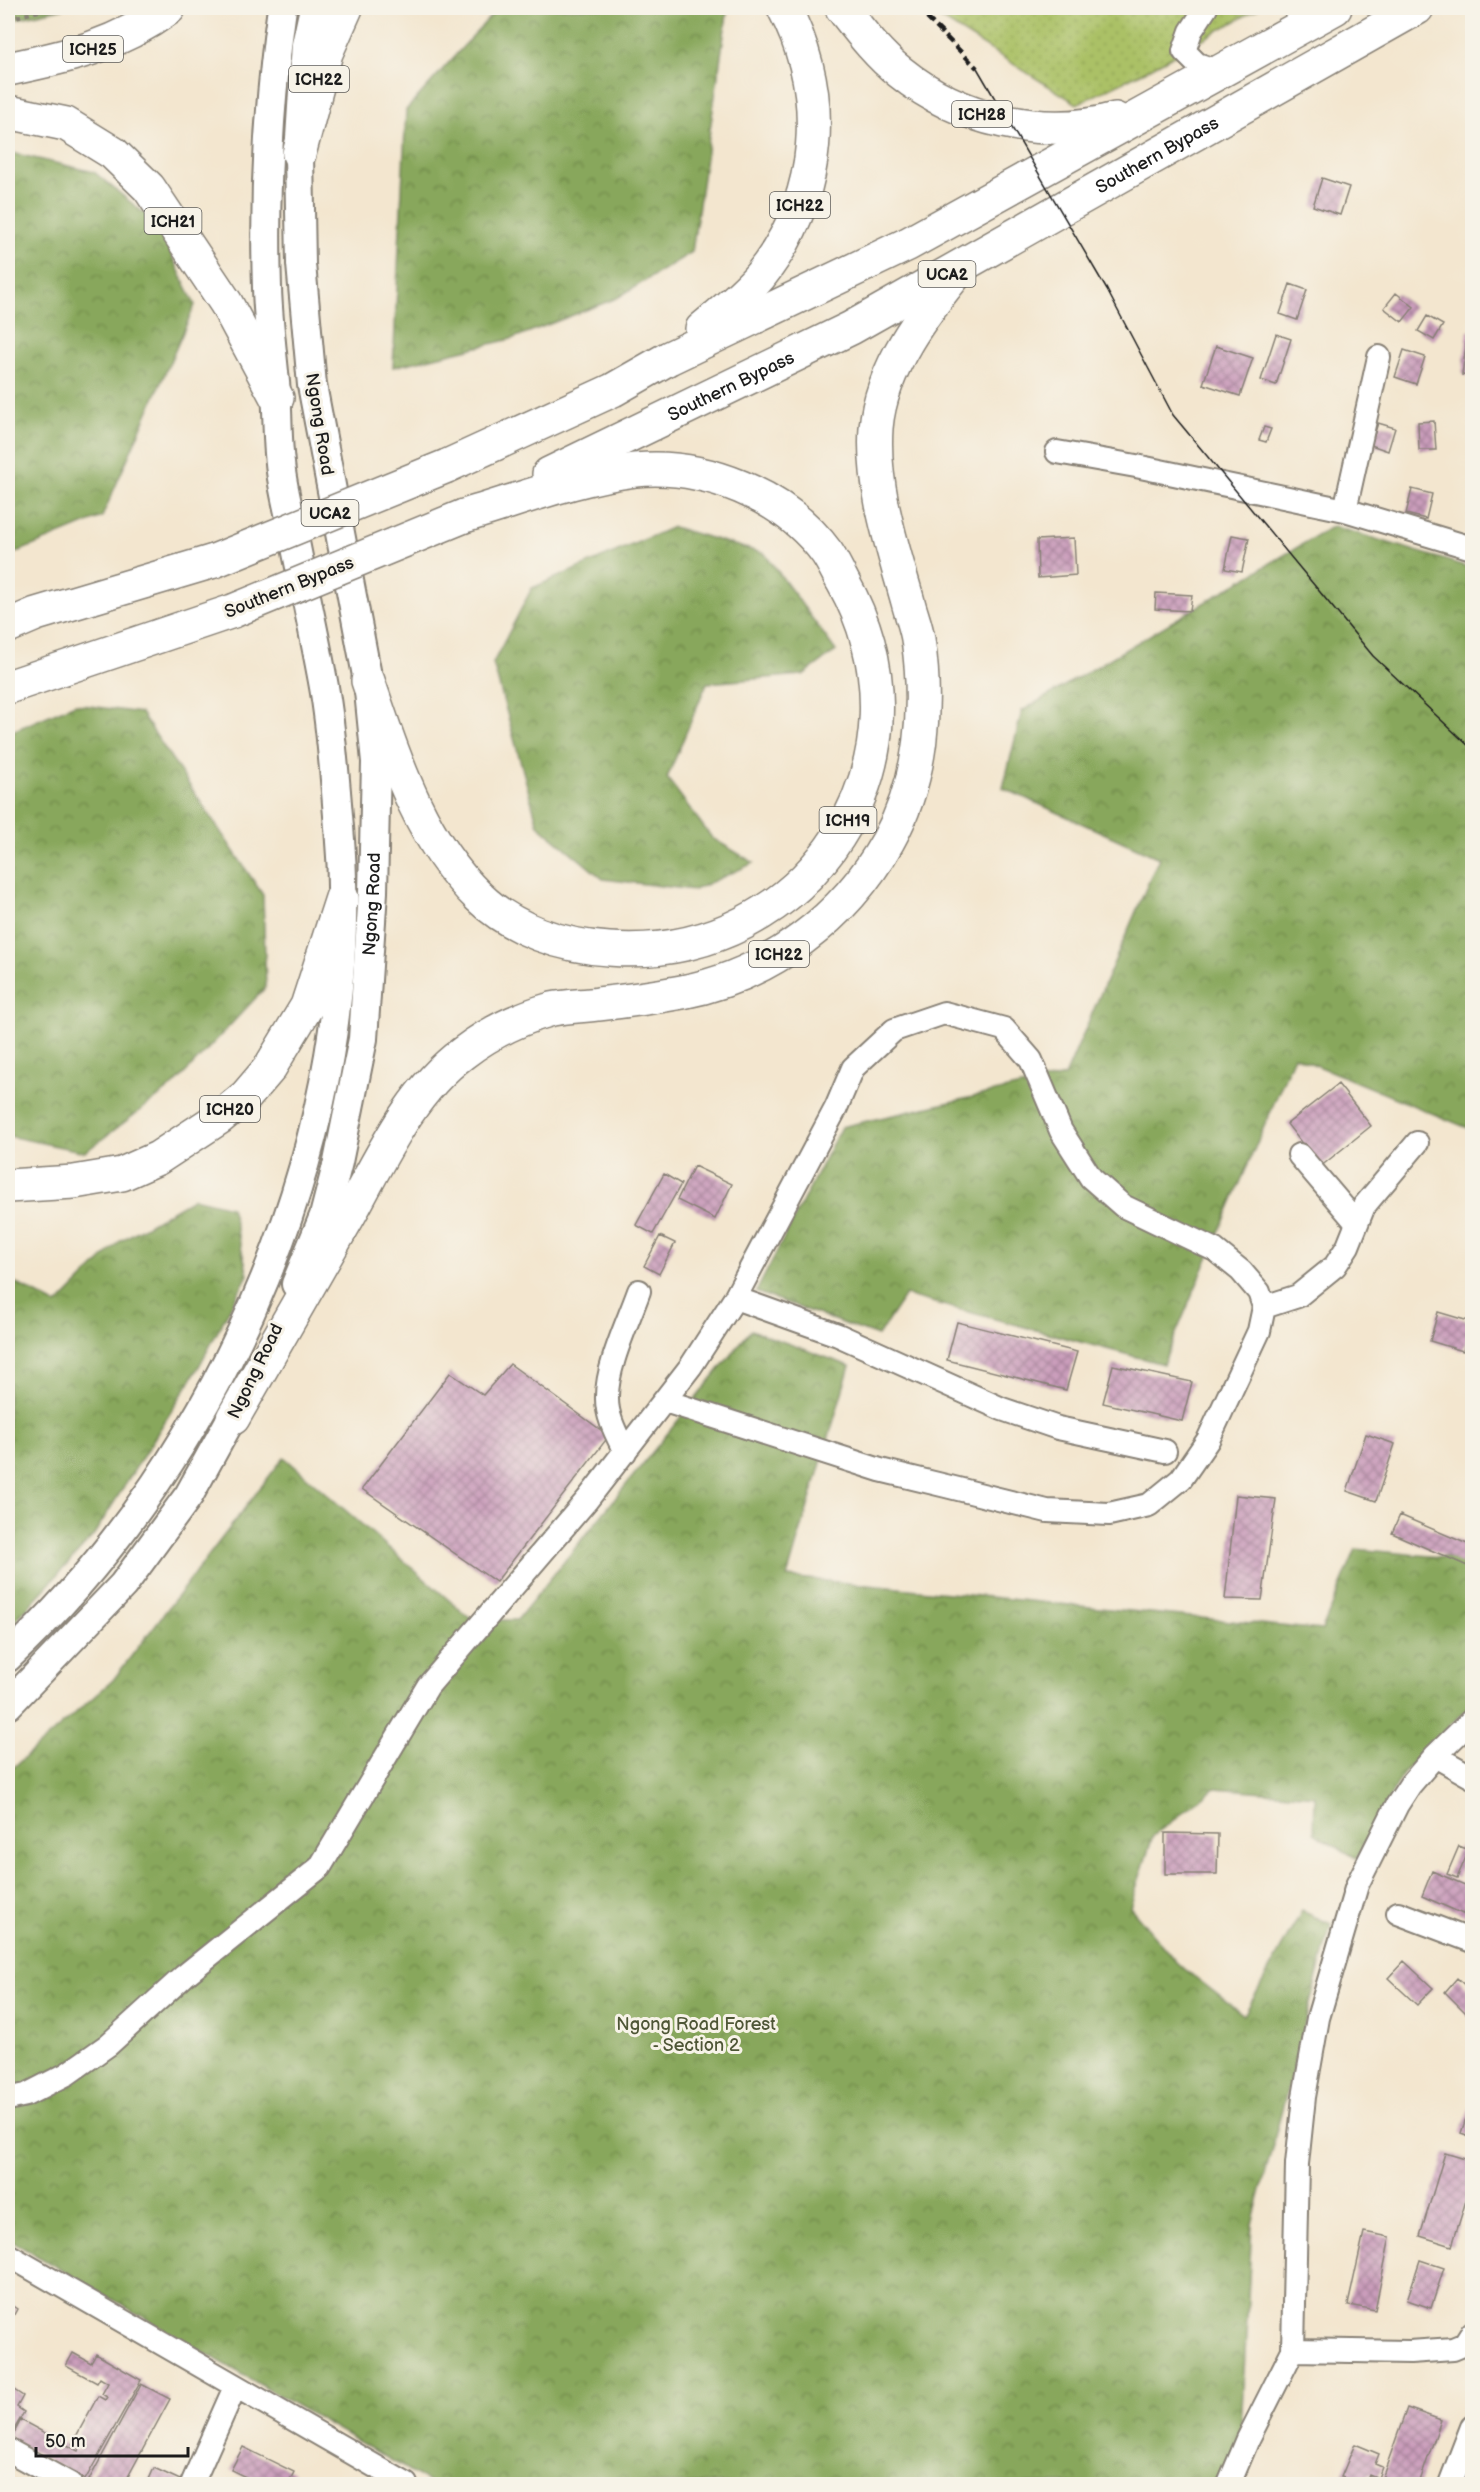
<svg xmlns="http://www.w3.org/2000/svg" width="1480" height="2492" font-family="'Balsamiq Sans',sans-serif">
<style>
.forest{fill:url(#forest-crowns);stroke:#52623c;stroke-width:1.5}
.garden{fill:url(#garden-dots);stroke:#646e41;stroke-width:1.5}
.building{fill:url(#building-cross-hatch)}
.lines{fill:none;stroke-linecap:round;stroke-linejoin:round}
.minor-casing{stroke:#888176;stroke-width:26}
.major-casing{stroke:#888176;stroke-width:32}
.highway-casing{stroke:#888176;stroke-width:36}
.path{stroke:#888176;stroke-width:4;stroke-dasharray:4.5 4.5;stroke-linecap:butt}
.minor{stroke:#fff;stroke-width:22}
.major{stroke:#fff;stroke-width:28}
.highway{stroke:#fff;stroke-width:33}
.tram{stroke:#1c1c1c;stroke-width:1.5}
.rail{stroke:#1c1c1c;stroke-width:4.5;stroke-dasharray:9 4.5;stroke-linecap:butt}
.highway-bridge-casing{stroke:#888176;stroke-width:36;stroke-linecap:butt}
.highway-bridge{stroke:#fff;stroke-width:33}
.labels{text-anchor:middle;stroke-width:6;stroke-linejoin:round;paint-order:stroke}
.shield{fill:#f7f3e8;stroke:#5e5c59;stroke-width:1.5}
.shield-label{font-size:16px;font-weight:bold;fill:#1c1c1c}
.street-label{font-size:18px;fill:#1c1c1c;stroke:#f7f3e8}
.park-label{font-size:18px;fill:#4e5636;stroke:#f7f3e8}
</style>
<defs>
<pattern id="forest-crowns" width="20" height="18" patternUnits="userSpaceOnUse" patternTransform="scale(1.5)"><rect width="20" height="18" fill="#88a75b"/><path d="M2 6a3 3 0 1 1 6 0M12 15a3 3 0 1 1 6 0" fill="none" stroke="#6e874a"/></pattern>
<pattern id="garden-dots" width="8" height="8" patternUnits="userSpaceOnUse" patternTransform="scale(1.5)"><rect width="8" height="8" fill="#abc166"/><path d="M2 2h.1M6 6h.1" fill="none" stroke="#93a558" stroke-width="1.8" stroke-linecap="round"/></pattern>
<pattern id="building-cross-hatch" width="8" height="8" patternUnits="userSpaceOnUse" patternTransform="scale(1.5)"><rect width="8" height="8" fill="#ca9dbb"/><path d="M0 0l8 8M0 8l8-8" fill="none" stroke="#a37f97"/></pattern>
</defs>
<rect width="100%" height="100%" fill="#f7f3e8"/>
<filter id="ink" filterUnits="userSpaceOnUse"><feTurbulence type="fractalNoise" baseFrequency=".0167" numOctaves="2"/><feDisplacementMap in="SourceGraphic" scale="12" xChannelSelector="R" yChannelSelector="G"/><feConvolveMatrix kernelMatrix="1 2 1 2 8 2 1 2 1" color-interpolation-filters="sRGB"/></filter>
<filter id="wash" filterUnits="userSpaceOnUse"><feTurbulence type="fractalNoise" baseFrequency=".008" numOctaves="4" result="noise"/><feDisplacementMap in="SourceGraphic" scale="24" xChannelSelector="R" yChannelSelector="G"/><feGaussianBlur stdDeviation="1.35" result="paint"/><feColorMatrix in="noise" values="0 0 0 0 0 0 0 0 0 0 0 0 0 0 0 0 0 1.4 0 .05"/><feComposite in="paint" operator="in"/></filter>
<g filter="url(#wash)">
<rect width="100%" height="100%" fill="#f3e6cf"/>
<path class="forest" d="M 8,8 L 64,8 L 8,21 Z
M 498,8 L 728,8 L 692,252 L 617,298 L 511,339 L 393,367 L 406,110 Z
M 8,152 L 94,172 L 157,224 L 195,305 L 102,517 L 8,556 Z
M 1333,526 L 1472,568 L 1472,1130 L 1294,1056 L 1163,1364 L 905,1295 L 878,1336 L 756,1292 L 841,1127 L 1065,1076 L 1159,858 L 1003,788 L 1022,711 Z
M 673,527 L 765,554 L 836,651 L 803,675 L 707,683 L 667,778 L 712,838 L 754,863 L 694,890 L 603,879 L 538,825 L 493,663 L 532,588 Z
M 75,704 L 141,713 L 263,895 L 266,987 L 174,1085 L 85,1152 L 8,1136 L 8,733 Z
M 194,1198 L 231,1207 L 248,1275 L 197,1370 L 93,1536 L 8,1629 L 8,1288 L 14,1282 L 57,1305 L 120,1241 Z
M 751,1330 L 850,1366 L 787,1577 L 1322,1630 L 1356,1549 L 1472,1560 L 1472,1703 L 1404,1772 L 1356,1858 L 1314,1833 L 1315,1796 L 1215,1788 L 1153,1836 L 1130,1907 L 1177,1963 L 1244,2015 L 1302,1911 L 1331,1924 L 1252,2224 L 1238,2484 L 432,2484 L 8,2239 L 8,1772 L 113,1680 L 284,1457 L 472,1620 L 517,1620 Z"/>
<path class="garden" d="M 924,8 L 1259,8 L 1145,71 L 1077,104 Z"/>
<g id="blocks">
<path class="building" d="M 1322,178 L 1349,187 L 1340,215 L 1313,206 Z
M 1290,284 L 1307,290 L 1297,320 L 1280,314 Z
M 1396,293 L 1414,307 L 1402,322 L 1384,308 Z
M 1427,316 L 1443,325 L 1434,340 L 1418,331 Z
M 1468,331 L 1472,331 L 1472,376 L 1462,375 Z
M 1276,334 L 1291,339 L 1276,385 L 1261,380 Z
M 1216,346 L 1253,358 L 1240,396 L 1203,384 Z
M 1404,350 L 1425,357 L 1416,384 L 1395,377 Z
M 1434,421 L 1436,450 L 1419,450 L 1418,422 Z
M 1378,423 L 1395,428 L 1388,451 L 1371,445 Z
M 1264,427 L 1271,429 L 1266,442 L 1259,440 Z
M 1412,489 L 1432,494 L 1426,519 L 1406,514 Z
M 1232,535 L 1249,538 L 1242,572 L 1225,569 Z
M 1074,538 L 1076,575 L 1038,578 L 1037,540 Z
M 1156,593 L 1192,595 L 1190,611 L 1155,609 Z
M 1338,1084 L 1371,1126 L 1320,1167 L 1287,1124 Z
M 694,1166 L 732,1184 L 715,1219 L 677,1200 Z
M 664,1174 L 681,1184 L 653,1234 L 636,1225 Z
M 660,1236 L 675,1243 L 659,1274 L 644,1266 Z
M 1438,1312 L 1472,1322 L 1463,1351 L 1430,1341 Z
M 957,1322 L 1077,1352 L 1066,1390 L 947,1360 Z
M 510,1364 L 609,1436 L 496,1582 L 362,1489 L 450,1373 L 483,1395 Z
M 1113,1365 L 1192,1382 L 1182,1421 L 1103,1403 Z
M 1366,1434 L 1395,1444 L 1376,1501 L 1347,1491 Z
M 1236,1495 L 1276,1499 L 1262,1600 L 1225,1599 Z
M 1400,1515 L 1472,1546 L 1472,1568 L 1392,1533 Z
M 1472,1826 L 1472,1845 L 1466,1842 Z
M 1165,1833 L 1218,1834 L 1217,1874 L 1165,1874 Z
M 1459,1846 L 1469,1850 L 1457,1878 L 1447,1874 Z
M 1432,1871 L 1472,1888 L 1472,1918 L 1422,1896 Z
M 1404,1961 L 1433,1988 L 1417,2005 L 1388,1978 Z
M 1457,1978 L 1472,1992 L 1472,2019 L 1445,1992 Z
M 1472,2101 L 1472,2137 L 1461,2133 Z
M 1445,2153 L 1472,2161 L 1472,2181 L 1452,2246 L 1420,2236 Z
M 1364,2232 L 1390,2237 L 1375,2310 L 1348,2305 Z
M 1420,2260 L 1444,2268 L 1431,2308 L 1407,2300 Z
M 8,2303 L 17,2309 L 8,2326 Z
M 73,2353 L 91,2363 L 96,2354 L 141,2380 L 85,2480 L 11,2439 L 21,2420 L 78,2451 L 80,2448 L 72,2444 L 98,2396 L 105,2400 L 107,2397 L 102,2394 L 108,2383 L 100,2378 L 97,2383 L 66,2366 Z
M 141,2384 L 170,2399 L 124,2484 L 98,2484 L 89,2480 Z
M 8,2386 L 23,2396 L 17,2407 L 24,2412 L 8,2440 Z
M 1407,2408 L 1441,2420 L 1419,2484 L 1380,2484 Z
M 1355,2444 L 1379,2454 L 1375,2464 L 1382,2467 L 1378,2478 L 1369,2474 L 1365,2484 L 1341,2477 Z
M 243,2447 L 294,2472 L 288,2484 L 260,2484 L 231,2470 Z
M 154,2468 L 180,2480 L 179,2484 L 147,2484 Z
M 1465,2477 L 1472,2480 L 1472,2484 L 1463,2484 Z"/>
</g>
</g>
<g filter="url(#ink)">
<use href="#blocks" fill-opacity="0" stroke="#888176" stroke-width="1.5"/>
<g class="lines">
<defs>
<path id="minor" d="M 1206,8 L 1191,31 L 1184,51 L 1197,64 L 1221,72
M 1057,452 L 1136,466 L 1345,510 L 1472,548
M 1345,510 L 1379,357
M 1299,1155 L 1356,1222
M 735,1298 L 838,1335 L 1002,1409 L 1058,1428 L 1165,1451
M 1264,1307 L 1298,1296 L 1335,1266 L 1348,1246 L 1364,1206 L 1417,1143
M 625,1452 C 617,1435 607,1418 607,1399 C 606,1367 628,1322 639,1291
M 1435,1756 L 1472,1777
M 1398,1913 L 1472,1941
M 8,2099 L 26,2095 L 67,2074 L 108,2045 L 184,1976 L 320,1867 L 428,1686 L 587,1500 L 691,1366 L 735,1298 L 836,1108 L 853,1068 L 894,1030 L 944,1013 L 1004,1029 L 1031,1060 L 1061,1131 L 1091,1178 L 1123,1206 L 1215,1250 L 1241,1271 L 1259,1292 L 1264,1307 L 1259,1331 L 1208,1440 L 1181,1479 L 1149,1505 L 1109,1514 L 1047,1511 L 946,1486 L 880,1470 L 665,1401
M 8,2255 L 406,2484
M 1293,2350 L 1410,2352 L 1453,2349 L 1465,2344 L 1472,2333
M 8,2450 L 70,2484
M 192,2484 L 235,2387
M 1229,2484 L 1248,2439 L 1293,2350 L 1297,2164 L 1304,2097 L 1318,2018 L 1357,1885 L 1397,1805 L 1410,1785 L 1435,1756 L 1472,1720
M 1450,2484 L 1472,2427"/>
<g id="major">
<path id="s1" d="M 296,1284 L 324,1216 L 338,1162 L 363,1039 L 373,892 L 376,762 L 368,681 L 312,385 L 301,264 L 299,154 L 306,45 L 314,8"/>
<path d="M 8,1657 C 225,1455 366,1126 339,827 C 335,782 332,732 324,687 C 315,636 303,584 293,532 C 289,510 282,486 280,463 C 277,440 278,416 276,393 C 273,358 268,323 267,288 C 264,194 269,100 282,8"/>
<path d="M 8,1705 L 123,1585 L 189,1495 L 242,1399"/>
</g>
<g id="highway">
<path d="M 842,8 C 860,31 877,54 900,72 C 958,119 1044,140 1115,119"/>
<path d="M 8,69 C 71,56 116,46 169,8"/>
<path d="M 8,112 L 66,124 L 113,153 L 149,188 L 226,303 L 277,398"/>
<path d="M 299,154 L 326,53 L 346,8"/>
<path d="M 702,329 C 722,312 743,296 760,276 C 822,198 830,95 784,8"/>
<path d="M 447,466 L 613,390 L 669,358 L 908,244 L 1335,8"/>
<path id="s2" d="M 549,474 L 851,328 L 1417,8"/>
<path d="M 8,626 L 36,614 L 214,561"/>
<path d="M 368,681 C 394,757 419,839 479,897 C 513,930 562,946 609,949 C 809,964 942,758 843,582 C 838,573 833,562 827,553 C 785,495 704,463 635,470 C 577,477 519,500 464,516"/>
<path d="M 8,687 L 233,611"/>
<path d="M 8,1186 L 74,1182 L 122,1174 L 158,1158 L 219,1118 L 246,1096 L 269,1069 L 307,1006 L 342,898"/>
<path d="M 233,1418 C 271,1351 310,1284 348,1217 C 380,1160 409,1093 463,1053 C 489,1033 520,1018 552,1009 C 567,1006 583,1006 598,1004 C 626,1001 655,997 682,992 C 770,975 845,918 888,841 C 922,780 928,708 918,639 C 916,626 911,614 908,602 C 892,545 872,487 876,428 C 881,367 925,311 962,266"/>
</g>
</defs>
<use href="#minor" class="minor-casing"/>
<use href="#major" class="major-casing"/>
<use href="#highway" class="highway-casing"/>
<path class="path" d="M 8,19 L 51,8"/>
<use href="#minor" class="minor"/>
<use href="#major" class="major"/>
<use href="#highway" class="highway"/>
<path class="tram" d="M 977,68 L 1107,290 L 1173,415 L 1373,656 L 1472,749"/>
<path class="rail" d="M 917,8 L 977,68"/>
<defs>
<path id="highway-bridge" d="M 214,561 L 447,466
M 233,611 L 464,516"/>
</defs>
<use href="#highway-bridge" class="highway-bridge-casing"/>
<use href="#highway-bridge" class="highway-bridge"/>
</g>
</g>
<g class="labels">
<g class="shield">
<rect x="63" y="36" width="60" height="26" rx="4.5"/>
<rect x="289" y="66" width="60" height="26" rx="4.5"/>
<rect x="952" y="101" width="60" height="26" rx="4.5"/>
<rect x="770" y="192" width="60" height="26" rx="4.5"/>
<rect x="144.5" y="208" width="57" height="26" rx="4.5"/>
<rect x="918.5" y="261" width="57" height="26" rx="4.5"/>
<rect x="301.5" y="500" width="57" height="26" rx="4.5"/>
<rect x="819.5" y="807" width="57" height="26" rx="4.5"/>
<rect x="749" y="941" width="60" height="26" rx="4.5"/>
<rect x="200" y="1096" width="60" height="26" rx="4.5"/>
</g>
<g class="shield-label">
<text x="93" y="55">ICH25</text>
<text x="319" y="85">ICH22</text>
<text x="982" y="120">ICH28</text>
<text x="800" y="211">ICH22</text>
<text x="173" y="227">ICH21</text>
<text x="947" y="280">UCA2</text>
<text x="330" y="519">UCA2</text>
<text x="848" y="826">ICH19</text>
<text x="779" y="960">ICH22</text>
<text x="230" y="1115">ICH20</text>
</g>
<g class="street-label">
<text dy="6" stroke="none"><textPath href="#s2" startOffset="687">Southern Bypass</textPath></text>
<text dy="6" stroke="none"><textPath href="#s2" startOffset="202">Southern Bypass</textPath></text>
<text transform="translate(320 424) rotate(81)" y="6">Ngong Road</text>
<text transform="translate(289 587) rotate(-22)" y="6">Southern Bypass</text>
<text dy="6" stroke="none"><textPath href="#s1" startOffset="390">Ngong Road</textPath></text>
<text transform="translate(255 1371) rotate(-64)" y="6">Ngong Road</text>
</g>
<g class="park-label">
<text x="696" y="2030">Ngong Road Forest<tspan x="696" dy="21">- Section 2</tspan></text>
</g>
</g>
<rect width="1480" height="2492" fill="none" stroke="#f7f3e8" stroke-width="30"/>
<path d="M36 2447v9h152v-9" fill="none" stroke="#1c1c1c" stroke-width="3"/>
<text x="45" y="2447" font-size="18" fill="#1c1c1c" stroke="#f7f3e8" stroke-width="4.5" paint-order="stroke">50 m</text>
</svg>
